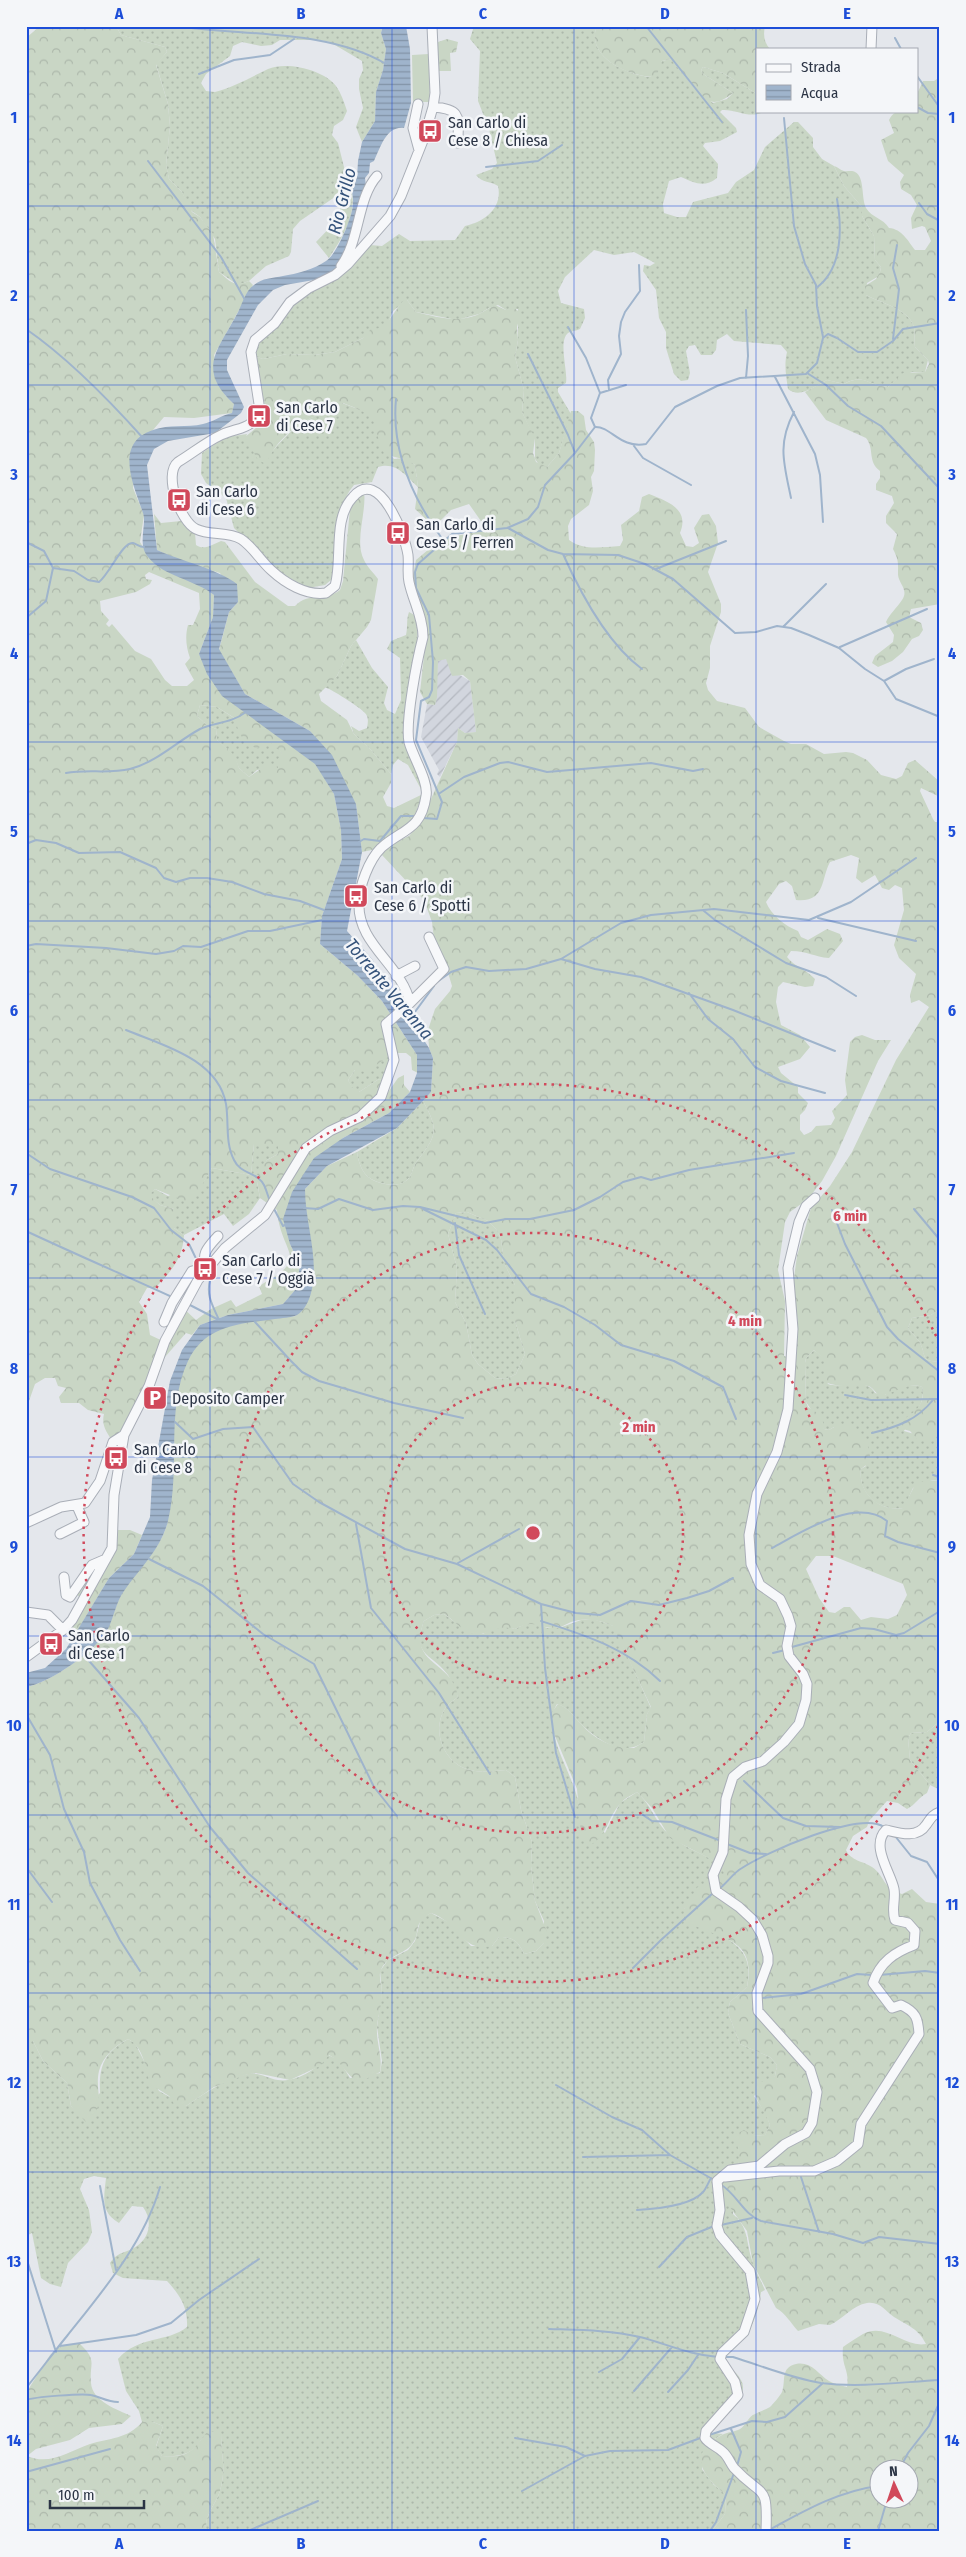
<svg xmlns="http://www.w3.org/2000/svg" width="966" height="2557" font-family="'Fira Sans Condensed',sans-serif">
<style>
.industrial{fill:url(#industrial-furrows)}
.grass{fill:url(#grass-dots)}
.forest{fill:url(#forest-crowns);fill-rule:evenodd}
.pitch{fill:#c9d6c5}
.water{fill:url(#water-rules)}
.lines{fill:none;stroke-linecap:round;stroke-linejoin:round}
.stream{stroke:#9fb4cc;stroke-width:2}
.minor-casing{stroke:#a9aeb7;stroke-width:11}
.minor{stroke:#f7f8fa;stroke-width:9}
.grid{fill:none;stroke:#1d4ed8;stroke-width:1;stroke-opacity:0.55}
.ring{fill:none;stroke:#d1495b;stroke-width:2.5;stroke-dasharray:2.5 5}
.labels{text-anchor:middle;stroke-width:5;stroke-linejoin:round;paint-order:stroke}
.poi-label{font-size:16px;fill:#2b3445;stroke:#f4f6f9;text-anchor:start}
.water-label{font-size:18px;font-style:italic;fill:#34527a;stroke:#f4f6f9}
.centre{fill:#d1495b;stroke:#f4f6f9;stroke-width:2.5}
.ring-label{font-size:15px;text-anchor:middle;font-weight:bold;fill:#d1495b;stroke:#f4f6f9;stroke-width:5;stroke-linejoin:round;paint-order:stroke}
.neatline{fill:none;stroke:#1d4ed8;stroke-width:2}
.grid-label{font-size:16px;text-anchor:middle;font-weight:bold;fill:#1d4ed8}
</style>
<defs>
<pattern id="industrial-furrows" width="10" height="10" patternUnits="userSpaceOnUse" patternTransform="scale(1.25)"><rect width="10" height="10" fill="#d2d6de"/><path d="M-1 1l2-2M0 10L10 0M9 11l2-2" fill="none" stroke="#b4b8c0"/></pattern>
<pattern id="grass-dots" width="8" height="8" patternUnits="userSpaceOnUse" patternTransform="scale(1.25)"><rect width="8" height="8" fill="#c9d6c5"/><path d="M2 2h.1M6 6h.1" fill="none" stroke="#adb8ab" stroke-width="1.8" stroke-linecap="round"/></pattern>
<pattern id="forest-crowns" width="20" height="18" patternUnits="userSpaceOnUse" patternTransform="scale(1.25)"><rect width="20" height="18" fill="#c9d6c5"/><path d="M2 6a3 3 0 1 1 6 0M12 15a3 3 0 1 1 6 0" fill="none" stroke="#adb8ab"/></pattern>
<pattern id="water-rules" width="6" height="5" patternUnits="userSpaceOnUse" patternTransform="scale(1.25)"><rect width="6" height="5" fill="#9fb4cc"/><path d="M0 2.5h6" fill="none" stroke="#8293a7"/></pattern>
</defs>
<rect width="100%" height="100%" fill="#e4e7ec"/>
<path class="industrial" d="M 446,658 L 458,674 L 470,681 L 476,732 L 465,733 L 458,728 L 457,742 L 440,777 L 437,774 L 439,770 L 421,737 L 427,704 L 435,705 L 438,661 Z"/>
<path class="grass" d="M 116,26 L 383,26 L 381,33 L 386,49 L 383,70 L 376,92 L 375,121 L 362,142 L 356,127 L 363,108 L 359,89 L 359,79 L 363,70 L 362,61 L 330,42 L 320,40 L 280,40 L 272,45 L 261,46 L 242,42 L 233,46 L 230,56 L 206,74 L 201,83 L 206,91 L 215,92 C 234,87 251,77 268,69 C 287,61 324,70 336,86 C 341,93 344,102 347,111 L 343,120 L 334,126 L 332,135 L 338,143 L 345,171 L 350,175 L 345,190 L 300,221 L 293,229 L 291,252 L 289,256 L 266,266 L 249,281 L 238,285 L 219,272 L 215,239 L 200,217 L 189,209 L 182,192 L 169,179 L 166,165 L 170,126 L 168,104 L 156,64 L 167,52 L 165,47 L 121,35 Z
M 474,26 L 597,26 C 585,56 627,75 651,77 L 662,61 L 671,59 L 695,89 L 713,103 L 727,99 L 733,93 L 703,74 L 701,70 L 703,67 L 723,73 L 757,94 L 757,111 L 762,111 L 761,113 C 748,118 735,109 722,110 L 720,112 L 736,128 L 737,132 L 720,141 L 705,143 L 703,146 L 718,164 L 717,178 C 704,188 695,183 681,177 L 669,181 L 663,204 L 664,213 L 677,217 L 686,217 L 693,202 L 728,193 L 736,182 L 754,170 L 765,147 L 794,122 L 798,122 L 813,138 L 813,147 L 822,159 L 834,166 L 844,186 L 862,207 L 862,216 L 874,236 L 875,260 L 881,267 L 879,276 L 867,283 L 866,295 C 881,303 909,309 914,327 C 915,333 914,340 915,347 L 928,360 L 925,372 L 912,372 L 897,379 L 888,387 C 868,386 864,373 844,384 L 827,380 C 815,386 800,399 788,389 C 786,375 784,365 787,352 L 781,345 L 734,341 L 727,334 L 717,340 L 716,350 L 712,355 L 701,355 L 695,345 L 689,346 L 686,351 L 690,373 L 688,380 L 681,381 L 674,374 L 666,348 L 666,332 L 659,318 L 656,290 L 643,271 L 644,265 L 650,266 L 655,263 L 634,252 L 614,255 L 594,250 L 565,277 L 558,291 L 561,303 L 584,309 L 585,318 L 580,329 C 576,331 571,331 568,333 C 558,341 568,371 566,383 L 558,388 L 558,392 L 571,414 L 559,453 L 547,467 L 540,466 L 535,459 L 535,440 L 522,412 L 524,390 L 515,357 L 518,340 L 518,309 L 506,310 L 498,305 L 489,308 L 479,314 L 457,320 L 416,312 L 407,300 L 393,311 L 388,323 L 383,328 L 335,352 L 314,355 L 287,354 L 263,359 L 254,356 L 256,344 L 292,305 L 370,245 L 382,246 L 399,234 L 410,241 L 455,240 L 465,226 C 484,222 503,208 498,186 C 491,181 482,183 476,175 L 492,169 L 497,163 L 489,129 L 478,101 L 480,51 L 470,39 Z
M 351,189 C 358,214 342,238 329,258 L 316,242 L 340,217 L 340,209 Z
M 342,403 L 366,412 L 375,420 L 380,442 L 394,459 L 406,458 L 415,465 L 418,487 C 406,476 396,461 378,467 L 372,482 L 354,485 C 334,509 337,541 334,571 L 331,580 L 325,585 L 308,588 L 278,572 L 234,528 L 226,498 L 206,483 L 201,474 L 202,453 L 226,437 L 247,434 L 246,437 L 270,454 C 283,439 293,427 311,418 C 322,413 333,411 342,403 Z
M 409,612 L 416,616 L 418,645 L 404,736 L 424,790 L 422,791 L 408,765 L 398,759 L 393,765 L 391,774 L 371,750 L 354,734 L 351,726 L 359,731 L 367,728 C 368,723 369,717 365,713 C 361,708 330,688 324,687 L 337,676 L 351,646 L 356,640 L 372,668 L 388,687 L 384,703 L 387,710 L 395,714 L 401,700 L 400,658 L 387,649 L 391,641 L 406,635 C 408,627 406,620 409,612 Z
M 200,705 L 217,707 L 276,745 L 282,753 L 278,768 L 257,770 L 249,777 L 239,768 L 234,756 L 217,740 L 216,729 L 207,725 L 197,716 Z
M 394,1053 L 388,1083 L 379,1079 L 359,1092 L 354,1092 L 348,1080 L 355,1070 Z
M 423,1101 C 439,1130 437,1135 418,1160 C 413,1165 412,1176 407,1180 C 398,1189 376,1184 367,1176 C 361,1170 358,1160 357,1152 L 397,1128 Z
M 254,1144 L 278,1144 L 278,1154 L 267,1160 L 257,1182 L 260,1198 L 249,1214 L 233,1226 L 224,1214 L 184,1235 L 174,1228 L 174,1209 L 160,1205 L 148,1195 L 155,1189 L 168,1196 L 204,1181 L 212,1168 L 251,1175 Z
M 467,1212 L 488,1221 L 496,1229 L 501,1239 L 504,1263 L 515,1285 L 515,1321 L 525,1354 L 516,1374 L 506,1379 L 495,1378 L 478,1364 L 472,1355 L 466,1323 L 455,1302 L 457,1268 L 448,1234 L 456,1213 Z
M 940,1309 L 940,1362 C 920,1360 927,1359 921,1345 C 919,1339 911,1333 908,1328 L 912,1318 L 931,1315 Z
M 814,1350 L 824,1358 L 824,1375 L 828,1384 C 842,1389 867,1377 875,1393 L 885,1395 C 893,1388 913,1383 922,1387 C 927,1404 911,1417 904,1431 L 914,1434 L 940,1433 L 940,1481 L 932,1480 L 913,1488 L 904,1508 C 879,1512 858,1494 861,1469 L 866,1466 L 834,1427 L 829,1430 L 824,1429 L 806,1402 L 805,1363 L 806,1358 Z
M 444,1614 L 463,1628 L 483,1634 L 493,1628 L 504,1626 L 515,1629 L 525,1624 L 537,1623 L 547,1628 L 559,1628 L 581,1620 L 593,1619 L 614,1626 L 651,1708 L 647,1714 L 644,1742 C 623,1757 601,1742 584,1727 C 574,1718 570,1708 557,1704 C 539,1732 578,1778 580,1812 L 605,1833 L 620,1803 L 637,1792 C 648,1802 653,1815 662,1827 C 677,1846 703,1853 722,1865 L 726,1879 L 684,1909 C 694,1916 704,1926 716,1932 C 741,1946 753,1956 747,1987 L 730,2002 L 728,2013 L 740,2044 L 770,2057 L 777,2065 L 775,2076 L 754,2096 L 766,2114 L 770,2125 L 765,2135 L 754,2136 L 738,2145 L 740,2159 L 732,2179 L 733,2214 C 748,2227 746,2239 751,2257 C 754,2268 760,2279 765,2290 L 761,2292 C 759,2308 754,2325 744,2338 C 737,2347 728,2351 723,2362 C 727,2366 732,2369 736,2373 C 760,2399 715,2412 712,2433 L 723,2434 L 708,2443 L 702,2469 L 713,2484 L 726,2495 L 725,2514 L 712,2531 L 206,2531 C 205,2511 217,2505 221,2487 C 226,2467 221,2454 221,2433 L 201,2440 C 192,2455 179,2457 162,2456 L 156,2447 L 163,2426 L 153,2422 L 142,2422 L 139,2411 L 126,2391 L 118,2359 C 139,2335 167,2343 187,2327 C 188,2307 180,2295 167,2281 L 123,2278 L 113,2273 L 110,2263 C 119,2250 126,2254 137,2246 C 151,2236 152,2219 143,2207 L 132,2206 L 119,2223 C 100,2212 104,2198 106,2178 L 94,2176 L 84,2179 L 80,2189 L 89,2210 L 92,2232 L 88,2242 L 68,2263 L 61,2287 L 50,2284 L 41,2278 L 32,2233 L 26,2236 L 26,2041 L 33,2041 L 43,2061 L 67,2083 L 71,2106 L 80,2113 L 100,2093 C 99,2067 103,2053 128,2039 L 135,2043 L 159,2091 L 186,2106 C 204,2094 226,2078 248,2074 C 260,2072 267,2078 278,2080 C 296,2083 319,2068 328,2055 L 339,2060 L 350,2078 L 380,2073 L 382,2061 L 377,2027 L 382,1993 L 380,1971 L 388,1960 L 408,1950 L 415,1941 L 421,1918 L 431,1913 L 450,1923 L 471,1946 L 492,1946 L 499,1937 C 513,1937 518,1941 524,1954 L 536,1951 L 544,1943 L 544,1921 L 535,1901 L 531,1866 L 532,1842 L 521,1810 L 515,1777 L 506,1770 C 494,1771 481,1773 470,1770 C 444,1764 430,1730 446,1707 C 449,1703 454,1700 458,1697 C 455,1690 452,1682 448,1675 C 431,1652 411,1656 424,1621 L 434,1615 Z
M 940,1721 L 940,1790 L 930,1785 L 910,1760 L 908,1738 L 911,1733 L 927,1732 Z"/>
<path class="forest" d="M 40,26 L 116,26 L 121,35 L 165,47 L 167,52 L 156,65 L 168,104 L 170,126 L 166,165 L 169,179 L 182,192 L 192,212 L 200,217 L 213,234 L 219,272 C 231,282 233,287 249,281 L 253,285 L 214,355 L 225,395 L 234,404 L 232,413 L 194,418 L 164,417 L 153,430 L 136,442 L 133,488 L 144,515 L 140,542 C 160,579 186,572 214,595 L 213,617 L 199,654 L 222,695 L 316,764 L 334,794 L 341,830 L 342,859 L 322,916 L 320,944 L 358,976 L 382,1001 L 417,1055 L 418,1073 L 412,1070 L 411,1057 L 406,1053 L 394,1053 L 366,1072 L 355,1070 L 348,1080 L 355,1092 L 359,1092 L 379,1079 L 388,1083 L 384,1098 L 398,1078 L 404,1075 L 404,1085 L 410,1092 L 389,1113 L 343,1138 L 292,1192 L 290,1244 L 300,1265 L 296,1289 L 283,1304 L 228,1315 L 200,1325 L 192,1335 L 186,1333 L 165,1357 L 130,1421 L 113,1442 C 107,1433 101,1425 104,1414 L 88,1410 L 79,1403 L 61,1403 L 59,1397 L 66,1388 L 58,1386 L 55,1378 L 45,1378 L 35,1384 L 29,1401 L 26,1401 L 26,38 ZM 149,572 L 199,593 L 200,609 L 193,625 L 188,625 C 185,636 186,647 190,658 L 185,664 L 194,680 L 187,686 L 172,686 L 165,680 L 151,659 L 135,651 L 112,624 L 109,627 L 106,624 L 109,620 L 101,611 L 100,601 L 136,592 L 150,584 L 152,580 L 146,579 L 145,575 ZM 200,705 L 217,707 L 236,719 C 237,735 244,741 257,749 L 269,741 L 282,753 L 278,759 L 278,768 L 269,763 L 249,777 L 239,768 L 235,756 L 217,740 L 216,729 L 207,725 L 197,716 ZM 254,1144 L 278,1144 L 278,1154 L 267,1160 L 256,1176 L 260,1198 L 277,1210 C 281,1257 313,1256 259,1286 L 262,1294 L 236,1307 L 231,1300 L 211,1309 L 196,1320 L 183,1308 L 165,1342 L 150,1335 L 147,1314 L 139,1302 L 147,1288 L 155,1288 C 171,1272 183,1258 184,1235 L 174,1228 L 174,1209 L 160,1205 L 149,1195 L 155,1189 L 187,1202 L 195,1197 L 212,1168 L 251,1175 Z
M 597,26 L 765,26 C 763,35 764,42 770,49 L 757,49 L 757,94 L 723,73 L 703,67 L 701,70 L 703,74 L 733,93 C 713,109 705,102 692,84 C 686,75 677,68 671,59 L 662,61 L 656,77 C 631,78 584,57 597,26 Z
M 447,39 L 458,42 L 456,52 L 450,53 L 451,71 L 436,71 L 435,43 Z
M 940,77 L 940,604 L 911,609 L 909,617 L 921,623 L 923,630 L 919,636 L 912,639 L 903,652 L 892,661 L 878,667 L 872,663 L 875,656 L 893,642 L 894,635 L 886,622 C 890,613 897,608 902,600 C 909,590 899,584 898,575 C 898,562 899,561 893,549 L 897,534 L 886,523 L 886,516 L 894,503 L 892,496 L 876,490 L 876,484 L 880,478 L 880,471 C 867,461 875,449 866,438 L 826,420 L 805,392 L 827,380 L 844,384 C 865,373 868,386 888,387 L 903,373 L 925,372 L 929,364 L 928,360 L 915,347 C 914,340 915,333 914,327 C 909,309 881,303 866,295 L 865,286 L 876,279 L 880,272 L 881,267 L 875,260 L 874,236 L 862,216 L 862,207 L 844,186 L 834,166 C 838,167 840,170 844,171 C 847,172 852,170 855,172 C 865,177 861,198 866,208 C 872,218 883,218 889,228 C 902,229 908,241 915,250 L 925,250 L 931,241 L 925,227 L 922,226 L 912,229 L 911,218 L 917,205 L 911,195 L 901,189 L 900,182 L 904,175 L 888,161 L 881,140 L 894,133 L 889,120 C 894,108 906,111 917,111 L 917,94 L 923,81 L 934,81 Z
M 404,300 L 407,300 L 416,312 C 437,317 456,323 477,315 C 484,312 488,308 495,305 L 506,310 L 514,308 L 521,313 L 517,327 L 518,340 L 515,357 L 524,390 L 522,412 L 535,438 L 533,453 L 536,462 L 547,467 L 559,453 L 571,411 L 578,411 L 584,416 L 586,430 L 594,442 L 595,450 L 594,471 L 591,477 L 593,491 L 589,505 L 571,519 L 568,526 L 569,540 C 584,551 602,547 620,546 L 623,540 L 621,525 L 639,511 L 642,497 L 649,494 C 667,501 690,509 680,533 L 686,546 L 693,547 L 699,543 L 694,528 L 702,515 L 709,514 L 716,526 L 718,543 L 708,572 L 721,604 L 721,612 L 710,646 L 710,668 L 706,683 L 708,690 L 717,701 L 745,708 L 759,727 L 784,741 L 791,744 L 806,744 L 824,754 L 846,752 L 853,753 L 867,760 L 881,775 L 896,779 L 902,776 L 908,763 L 915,760 L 940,782 L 940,797 L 921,788 L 920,791 L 933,819 L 935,822 L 940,822 L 940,1309 L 931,1315 L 912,1318 L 908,1328 C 911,1333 919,1339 921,1345 C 927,1359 920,1360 940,1362 L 940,1433 L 929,1439 L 917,1439 L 910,1431 L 899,1428 L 898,1423 C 912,1414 927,1406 922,1387 C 908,1381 893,1394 880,1396 C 875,1393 873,1387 868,1386 C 853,1383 836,1389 824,1381 L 824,1359 L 814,1350 L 806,1358 L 805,1363 L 806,1402 L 808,1407 L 822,1416 L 824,1429 L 829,1430 C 852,1413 872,1440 870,1462 L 861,1469 C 858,1493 879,1512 903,1508 L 916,1483 L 926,1480 L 940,1481 L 940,1721 L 927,1732 L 911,1733 L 908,1738 L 910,1760 L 930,1785 L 927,1793 C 919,1797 915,1805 907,1809 L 898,1803 L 887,1801 L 869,1821 L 867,1827 L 853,1836 L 846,1850 C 851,1861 863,1861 872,1867 C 886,1877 881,1887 902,1894 L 912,1889 L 926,1902 L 940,1904 L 940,2531 L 712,2531 L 725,2514 L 726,2495 C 702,2476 686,2453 722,2435 C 727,2432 735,2432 740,2429 C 745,2426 748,2418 753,2415 C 758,2412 765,2410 770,2407 C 773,2404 780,2396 782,2392 C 786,2380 780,2368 796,2364 C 811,2361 818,2374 829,2381 C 834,2384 841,2385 847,2387 C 850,2370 841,2367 843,2347 C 849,2343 856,2338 863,2334 C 886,2322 904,2348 926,2344 C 918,2328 908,2326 894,2317 C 885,2311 880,2301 867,2303 C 853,2305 843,2319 830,2325 L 819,2324 L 798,2331 C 790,2322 786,2314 776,2308 L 753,2264 L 747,2231 L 722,2196 L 724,2186 C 741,2172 742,2155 734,2135 L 744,2130 L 754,2136 L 765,2135 L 770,2125 C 765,2110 754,2101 754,2085 L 775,2076 L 777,2065 L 770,2057 L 740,2044 L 728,2013 L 730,2002 L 747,1987 C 758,1934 715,1940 684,1920 L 684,1909 C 692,1901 694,1889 699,1886 C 707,1882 713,1888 725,1879 L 722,1865 L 670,1838 L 652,1808 L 637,1792 C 632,1795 625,1798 621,1803 C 607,1817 608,1837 588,1846 L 581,1835 L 577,1789 L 550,1724 L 552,1712 L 558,1704 C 569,1708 573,1716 581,1724 C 595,1740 614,1749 634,1748 L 644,1742 L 647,1714 L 651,1707 L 613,1626 C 599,1620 586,1617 571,1622 C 566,1624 562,1627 556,1628 C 537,1629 537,1618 515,1629 C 495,1624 488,1637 473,1634 C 464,1633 453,1619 444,1614 L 434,1615 L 424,1621 C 407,1666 452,1659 458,1697 C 454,1700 449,1703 446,1707 C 430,1730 444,1764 470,1770 C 482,1773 494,1771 506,1770 L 515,1777 L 521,1810 L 532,1842 L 531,1866 L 535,1901 L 547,1932 L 544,1943 L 536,1951 L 524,1954 C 518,1941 513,1937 499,1937 L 492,1946 C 461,1953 460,1923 431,1913 C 411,1924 422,1932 412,1944 C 404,1955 387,1955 381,1970 C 378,1976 382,1986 382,1993 C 382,2005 378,2015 377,2027 C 376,2043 383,2056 380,2072 L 360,2082 C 346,2077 343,2062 329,2055 L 320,2066 L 290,2080 L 256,2073 L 245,2075 L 214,2087 L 186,2106 L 175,2105 L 169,2096 L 150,2084 C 146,2069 143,2046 128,2039 C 115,2046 103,2056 99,2071 C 94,2093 108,2104 86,2122 L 71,2106 L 67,2083 L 43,2061 L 33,2041 L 26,2041 L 26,1687 C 50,1683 97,1650 108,1628 C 113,1617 116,1604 122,1593 C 136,1568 162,1550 168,1520 C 177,1470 164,1381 199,1342 C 221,1318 266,1320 296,1316 L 314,1275 L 305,1208 L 305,1189 L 327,1166 L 357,1152 C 358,1160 361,1170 367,1176 C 376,1184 397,1189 407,1180 C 412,1176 413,1165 418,1160 C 437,1135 439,1130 423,1101 L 431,1092 L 433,1058 L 429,1048 L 428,1030 L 435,1009 L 450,991 L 452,986 L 443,956 L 434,939 L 432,922 L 424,900 L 382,855 L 388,846 L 409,836 L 420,823 L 457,742 L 458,728 L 465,733 L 476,732 L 470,681 L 463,675 L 452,676 L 446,659 L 438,661 L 437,697 L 435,705 L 427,704 L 420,692 L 427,629 L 412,580 L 416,560 L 441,539 L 481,531 L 483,524 L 469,504 L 451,510 L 439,522 L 433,523 L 428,521 L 415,509 L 418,487 L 415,465 C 405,457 395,459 384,453 C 369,418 384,419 343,403 C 333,411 323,413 311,418 C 292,427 274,444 266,464 L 258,460 L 245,437 L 262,423 L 266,410 L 254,356 L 263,359 L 287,354 L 314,355 L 335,352 L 363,338 L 371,329 C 375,328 379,329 383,327 C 386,326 398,306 404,300 ZM 851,855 L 859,858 L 856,878 L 862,883 L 875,875 L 882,888 L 889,890 L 895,885 L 902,888 L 904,910 L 894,945 L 899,958 L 916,974 L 910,995 L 911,1003 L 919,1000 L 929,1007 L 896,1060 L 852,1152 L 830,1186 L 811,1208 L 797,1256 L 793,1285 L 798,1323 L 792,1358 L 784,1356 L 785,1301 L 778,1270 L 785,1222 L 790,1212 L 808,1199 L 822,1181 L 836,1156 L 878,1061 L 891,1040 L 875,1040 L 862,1035 L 855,1037 L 850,1042 L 845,1080 L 847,1095 L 832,1111 L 835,1118 L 831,1125 L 816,1126 L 811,1132 L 804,1135 L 800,1130 L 800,1115 L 805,1110 L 808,1103 L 798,1093 L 798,1087 L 781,1073 L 778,1067 L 800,1059 L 810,1047 L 800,1035 L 781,1025 L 776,1002 L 778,987 L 783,982 L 805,987 L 813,986 L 815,979 C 807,970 795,967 787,957 L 791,951 C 808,951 814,957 829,958 L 843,941 L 840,934 L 827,929 L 808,940 L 801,937 L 798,931 C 785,926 771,915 766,902 L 779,884 L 786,881 L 792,886 L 796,900 C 826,903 821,878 830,862 ZM 467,1212 L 488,1221 L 496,1229 L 501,1239 L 504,1263 L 515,1285 L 515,1321 L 525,1354 L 516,1374 L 506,1379 L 495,1378 L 478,1364 L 472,1355 L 466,1323 L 455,1302 L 457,1268 L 448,1234 L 456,1213 ZM 816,1556 L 833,1556 L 903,1584 L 907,1595 L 897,1615 L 888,1619 L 871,1617 L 861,1620 L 850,1607 L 844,1607 L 835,1613 L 829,1612 L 819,1598 L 806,1569 ZM 878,2470 L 908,2470 L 908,2500 L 878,2500 Z
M 364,491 C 367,512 354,541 364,560 C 367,567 374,573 378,579 L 371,620 L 367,627 L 351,646 L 337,676 L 319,694 L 321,701 L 347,720 L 354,734 L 371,750 L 391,774 L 391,783 L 383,797 L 387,806 L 394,808 L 423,794 L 412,822 L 372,850 L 362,852 L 356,804 L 310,731 L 245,694 L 219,650 L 229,612 L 238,602 L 220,573 L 183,562 L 157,550 L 154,514 L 161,523 L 181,521 L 195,533 L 196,545 C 204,551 213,544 221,541 L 225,542 L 255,582 L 288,606 L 295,606 C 310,591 322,603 340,590 L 343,581 L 350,509 L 354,500 Z
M 114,1530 L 130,1530 L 142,1535 L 134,1554 L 109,1578 L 73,1638 L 63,1630 L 84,1601 L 75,1593 L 84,1577 L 106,1559 Z
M 68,2344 L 80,2344 C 98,2361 89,2363 91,2383 C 92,2401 118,2410 131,2416 L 122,2424 L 89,2428 L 70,2440 L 36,2449 L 27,2456 C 50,2466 69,2451 90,2444 C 109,2438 128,2439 142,2422 L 153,2422 L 163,2426 L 156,2446 L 162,2456 C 191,2458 192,2450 208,2431 L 221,2433 C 221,2453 226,2467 221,2487 C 217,2505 205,2511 206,2531 L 26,2531 L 26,2393 L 50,2355 L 58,2348 Z"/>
<path class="pitch" d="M 429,54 L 430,102 L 413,102 L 412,55 Z"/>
<path class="water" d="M 383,26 L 406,26 L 410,49 L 411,103 L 404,128 C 386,126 381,147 374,161 L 370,163 L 369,173 L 365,178 L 366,186 L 349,250 L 338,269 L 314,280 L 285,285 L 273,290 L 258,305 L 227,360 L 227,370 L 244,407 L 241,413 L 215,433 L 168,441 L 154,449 L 147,465 L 157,550 C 181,561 218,569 237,584 L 238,602 L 229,612 L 219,649 L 245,694 L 310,731 L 332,755 L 356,804 L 362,852 L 347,931 L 372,959 L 429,1048 L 433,1058 L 431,1092 L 423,1101 L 397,1128 L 327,1166 L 305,1189 C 305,1223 320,1260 311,1293 C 309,1301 304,1311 297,1315 C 291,1318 281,1318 275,1319 C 239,1324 205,1325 188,1361 C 165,1410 181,1468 168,1521 C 161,1549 140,1568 124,1591 C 116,1602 114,1617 108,1629 C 96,1651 50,1683 26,1687 L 26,1673 L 45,1668 L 66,1649 L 109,1578 L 134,1554 L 150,1517 L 152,1480 L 170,1381 L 182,1350 L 200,1325 L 228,1315 L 283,1304 L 296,1289 L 300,1265 L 290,1244 L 283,1219 L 292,1192 L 314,1158 L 343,1138 L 389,1113 L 410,1092 L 417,1073 L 417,1055 L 382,1001 L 358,976 L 320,944 L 322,916 L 342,859 L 341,830 L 334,794 L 315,764 L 222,696 L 207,674 L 199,654 L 213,617 L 214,595 C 194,579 164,577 148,557 C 137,544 147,525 143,513 C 134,486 113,443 153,430 C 169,424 187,428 203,424 C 213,422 222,415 232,413 L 234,404 C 196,369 218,350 237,314 C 242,305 245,291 254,285 C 262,278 273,278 283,276 C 296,274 315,269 326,261 C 334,256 342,238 346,229 C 351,215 356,204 351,189 L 357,178 L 358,161 L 362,142 L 375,121 L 376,92 L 383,70 L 386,49 L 381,33 Z"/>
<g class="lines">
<path class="stream" d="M 176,26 C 242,36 327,29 386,64
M 646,26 L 722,122
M 895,38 L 901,49
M 199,74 L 234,60 L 270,55 L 294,39
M 917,76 L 940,108
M 917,107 L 928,113 L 940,114
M 784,118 L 794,226 L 805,264 L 816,285 L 817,306 L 823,337
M 148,161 L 221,257 L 245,300
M 486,167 L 538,161 L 562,145
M 919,203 L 927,214 L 940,221
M 816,288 C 843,269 842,228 837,199
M 568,327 L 586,358 L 600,393
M 26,329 C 68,358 109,400 143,438
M 893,339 L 899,289 L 893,268 L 897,245
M 528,354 L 568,435 L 575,453
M 807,373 L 826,385 L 848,406 L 881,426 L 940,489
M 775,377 L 815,454 L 820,475 L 823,522
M 746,378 L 748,356 L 746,310
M 609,390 L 608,380 L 621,354 L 619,336 L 621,322 L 625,312 L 640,291 L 639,265
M 396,399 C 391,452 413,499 443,540
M 595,427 L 591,418 L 600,393 L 626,385
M 634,446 L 643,458 L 691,485
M 791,498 C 784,464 777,444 794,412
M 508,528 L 548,550 L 563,554 L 618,555 L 645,564 L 673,579 L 735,633 L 756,632 L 777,626 L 791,628 L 809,635 L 839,648 L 865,669 L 884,681 L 896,699 L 940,717
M 26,542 L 44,551 L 53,568 L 74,571 L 88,580 L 99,582 C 109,575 123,541 133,543 C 137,544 139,547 144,547
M 563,554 C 580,592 608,644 642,669
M 656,569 L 726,541
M 26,618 L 46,601 L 53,568
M 783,627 L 826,584
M 840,647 L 927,609
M 884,681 L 906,669 L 934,659
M 66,773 C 87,769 109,774 130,769 C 157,762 176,742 200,729 C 215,722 230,724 246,712
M 440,793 L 464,777 L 500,763 L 508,762 L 547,772 L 651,763 L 693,771 L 703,769
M 423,818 L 437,819 L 442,802 L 416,740 L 421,701 L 429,697 L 432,690 L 433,662 L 429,615 L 416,588 L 415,572 L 418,564 L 452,534 L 507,528 L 528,519 L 538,507 L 545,485 L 575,453 L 595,427 C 611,426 620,449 646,444 L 675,407 L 717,386 L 740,378 L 806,374 L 817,363 L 823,338 L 828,334 L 837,338 L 858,352 L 877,352 L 893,341 L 903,329 L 940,323
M 359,842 L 364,839 L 380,841 L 401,816 L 416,816
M 26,844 L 36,840 L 56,843 L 79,853 L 120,852 L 156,868 L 164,878 L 176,882 L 190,878 L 207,878 L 232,882 L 264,894 L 300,901 L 324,910
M 704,911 L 715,920 L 786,963 L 826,977 L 856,996
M 818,918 L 916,941
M 26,946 L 36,944 L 106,948 L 156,954 L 174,951 L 183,946 L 201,947 L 248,931 L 270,931 L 322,920
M 561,959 L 595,969 L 641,977 L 733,1010 L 835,1051
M 437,982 L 451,972 L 466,967 L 489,971 L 526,969 L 561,959 L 621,923 L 651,915 L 714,909 L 809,920 L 851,902 L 916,858
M 689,993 L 708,1019 L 733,1039 L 755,1067 L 781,1081 L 825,1093
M 409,1020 L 434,986
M 126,1030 C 162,1045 218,1059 226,1104 C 229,1122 225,1143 234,1160 C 239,1171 250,1172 258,1178 C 266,1184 266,1192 270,1201
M 26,1153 L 50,1169 L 132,1197 L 154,1208 L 171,1230 L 189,1244 L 202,1271
M 273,1207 L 283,1226 L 285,1225
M 304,1208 L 318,1209 L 339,1199 L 373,1210 L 403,1206 L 420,1207 L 485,1223 L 506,1219 L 530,1219 L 574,1210 L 600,1197 L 623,1182 L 641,1177 L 651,1180 L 689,1170 L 794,1153
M 423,1209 L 486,1240 L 497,1250 L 531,1294 L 564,1307 L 595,1325 L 621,1345 L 674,1361 L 723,1387 L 736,1419
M 914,1209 L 940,1240
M 832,1210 L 845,1244 L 887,1327 L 898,1339 L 940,1372
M 455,1223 L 459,1255 L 485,1314
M 26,1231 C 75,1254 124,1275 172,1297
M 207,1276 L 210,1280 C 206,1296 213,1306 219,1320
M 188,1304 L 217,1319
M 255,1322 L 291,1361 L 302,1372 L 319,1381 L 394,1403 L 463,1418
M 845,1395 L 871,1400 L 940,1399
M 175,1422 L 193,1439 L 223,1429 L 253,1427 L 293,1484 L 319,1502 L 405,1549 L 457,1564 L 541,1604 L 576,1613 L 600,1615 L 631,1601 L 659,1605 L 687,1598 L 709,1591 L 733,1578
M 872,1433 C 897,1427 917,1420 933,1400
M 933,1475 L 940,1477
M 356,1524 L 371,1608 L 439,1693 L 490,1774
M 772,1548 C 800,1533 856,1496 887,1521 L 885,1536 L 898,1542 L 940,1553
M 149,1559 L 203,1586 L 263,1634 L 314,1664 L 374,1787 L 397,1816
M 458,1563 L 519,1529
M 541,1604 L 545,1668 L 556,1753 L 575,1817
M 541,1621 C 585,1635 626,1648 660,1681
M 792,1647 L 861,1628 L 874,1629 L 896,1635 L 904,1633 L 940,1611
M 773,1653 L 785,1650
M 83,1654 L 139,1718 L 210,1827 L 248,1873 L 357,1969
M 26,1714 L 50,1755 L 64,1809 L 84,1852 L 90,1883 L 120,1940 L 140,1971
M 744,1781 L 783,1818 L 806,1826 L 840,1827
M 643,1815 L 652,1821 L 672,1822 L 721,1841
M 895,1836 L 911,1856 L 927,1862 L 940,1882
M 727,1844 L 750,1853 L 766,1854
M 26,1867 L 52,1902
M 719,1889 C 727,1883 733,1873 742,1868 C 765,1853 860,1810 884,1827
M 633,1968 L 661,1940 L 713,1893
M 879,1975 L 925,1971 L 940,1973
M 761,1998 L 801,1994 L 857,1974 L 872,1975
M 556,2085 L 612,2117 L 642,2130 L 670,2155 L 714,2180
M 583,2157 L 670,2155
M 801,2177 L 819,2232
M 720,2184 C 737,2194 744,2215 761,2221 L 833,2234 L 863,2243 L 879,2237 L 940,2244
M 100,2186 L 116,2270
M 637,2210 C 654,2209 691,2206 703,2192 C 706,2189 708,2183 711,2178
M 721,2225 L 752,2218
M 26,2257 L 56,2352
M 659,2267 L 687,2237 L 714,2226
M 549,2329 C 580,2330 610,2330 640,2337 C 667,2344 690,2355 718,2357
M 60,2346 L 136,2335 L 171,2323 L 199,2300 L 259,2259
M 723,2357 L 733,2357 C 762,2366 791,2378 821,2383 C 860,2388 901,2382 940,2380
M 599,2372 L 622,2359 L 640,2337
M 26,2388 C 40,2371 53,2353 67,2336 C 102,2292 144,2243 160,2187
M 634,2391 L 672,2347
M 668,2392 L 688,2370 L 698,2355
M 26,2400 C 34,2397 83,2393 91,2395 C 101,2397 107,2402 118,2402
M 731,2429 L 741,2452 L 737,2466
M 709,2435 L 752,2421 L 767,2422 L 785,2417 L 823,2383
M 515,2438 L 566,2447 L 585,2456
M 899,2470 L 908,2453 L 929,2426 L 940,2401
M 26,2472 L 110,2449
M 522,2491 L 585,2456 L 610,2451 L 668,2450 L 703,2437
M 769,2530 C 804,2511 839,2491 878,2486
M 248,2531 L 318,2501
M 710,2531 L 716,2522 L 734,2473
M 878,2531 L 887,2500"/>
<defs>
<path id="minor" d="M 871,49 L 872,26
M 418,104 L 413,128 L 419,150
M 433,107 C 463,109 458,118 458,143
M 341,266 C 360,241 357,198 377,176
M 396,976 L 415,966
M 410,1003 L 444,969 L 429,937
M 207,1269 C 200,1254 208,1247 218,1236
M 164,1322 L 172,1303 L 192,1271 L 196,1270 L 202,1275
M 26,1523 L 61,1507 L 85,1503 L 100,1481 L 113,1442 L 124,1435
M 60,1534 L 84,1522 L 77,1506
M 64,1577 L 66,1595 L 70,1597 L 92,1565 L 106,1559
M 26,1612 L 48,1615 L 63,1630
M 26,1657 L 63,1630 L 72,1620 L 112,1548 L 114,1495 L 124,1435 L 149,1386 L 165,1341 L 198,1280 L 225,1248 L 265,1215 L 306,1148 L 330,1131 L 360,1117 L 381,1097 L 394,1060 L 386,1024 L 410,1003 C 402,965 357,944 359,903 C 359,886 369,860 381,848 C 402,829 421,831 426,796 C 429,782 413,757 409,742 C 405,722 417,660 423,637 C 423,617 413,601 409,582 C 407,573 409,564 408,555 C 405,535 379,466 353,497 C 332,519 343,559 335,586 L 326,593 C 306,596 285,583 271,570 C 260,560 253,547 241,539 C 227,531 210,536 196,529 C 180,521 163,474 178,462 C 193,453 206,442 221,435 C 240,426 256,431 259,404 L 251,352 L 255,340 L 275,323 L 290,302 L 309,288 L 335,275 L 348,264 L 390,216 L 401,196 L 424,138 L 433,107 L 435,93 L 432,26
M 725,2177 L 779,2171 L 814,2171 L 837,2161 L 858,2144 L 861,2124 L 919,2034 C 918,2018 916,2012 901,2005 L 892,2008 L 873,1983 C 880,1962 895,1952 914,1945 L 915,1931 L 908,1923 L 895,1920 C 891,1909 896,1900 894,1889 C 891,1873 870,1846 886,1830 C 899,1833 917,1839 926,1825 C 931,1818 932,1815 940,1812
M 766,2531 C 768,2482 763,2499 734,2468 C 730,2463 728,2456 723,2452 C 717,2446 710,2445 705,2438 L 706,2431 L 738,2395 L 735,2382 L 720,2359 L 722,2353 L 744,2332 L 755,2299 L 750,2271 L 720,2235 L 717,2226 L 720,2210 L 717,2181 L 730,2170 L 759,2166 L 785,2144 L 806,2133 L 812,2123 L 817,2092 L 810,2069 L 758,2011 L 757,1993 L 768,1963 L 768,1956 L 762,1935 L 753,1920 L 739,1907 L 716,1891 L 713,1875 L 723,1852 L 726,1799 L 733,1777 L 745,1767 L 763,1761 L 784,1742 L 799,1724 L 806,1700 L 807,1684 L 803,1674 L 789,1656 L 787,1646 L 791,1626 L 788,1616 L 780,1599 L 760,1585 L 751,1564 L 749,1535 L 757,1494 L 777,1452 L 788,1409 L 793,1329 L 788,1268 L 799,1222 L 806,1206 L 815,1198"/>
</defs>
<use href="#minor" class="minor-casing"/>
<use href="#minor" class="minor"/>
</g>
<path class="grid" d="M 210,26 L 210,2531M 392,26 L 392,2531M 574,26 L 574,2531M 756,26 L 756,2531M 26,206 L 940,206M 26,385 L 940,385M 26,564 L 940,564M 26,742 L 940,742M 26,921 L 940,921M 26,1100 L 940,1100M 26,1278 L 940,1278M 26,1457 L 940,1457M 26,1636 L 940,1636M 26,1815 L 940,1815M 26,1993 L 940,1993M 26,2172 L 940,2172M 26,2351 L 940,2351"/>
<g class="ring">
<circle cx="533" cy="1533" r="150"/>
<circle cx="533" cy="1533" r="300"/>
<path d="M938 1726A449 449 0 1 1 938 1340"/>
</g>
<defs>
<symbol id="bus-square" viewBox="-11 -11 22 22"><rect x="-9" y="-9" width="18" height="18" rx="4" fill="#d1495b" stroke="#f4f6f9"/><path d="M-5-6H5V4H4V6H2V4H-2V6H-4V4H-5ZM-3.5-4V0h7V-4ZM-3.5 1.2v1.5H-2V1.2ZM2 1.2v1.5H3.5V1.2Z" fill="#fff"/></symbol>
<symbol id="parking-square" viewBox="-11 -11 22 22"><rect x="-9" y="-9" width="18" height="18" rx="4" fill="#d1495b" stroke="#f4f6f9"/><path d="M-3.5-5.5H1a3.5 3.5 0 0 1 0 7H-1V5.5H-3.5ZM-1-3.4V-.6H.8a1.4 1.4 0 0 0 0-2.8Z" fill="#fff"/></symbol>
</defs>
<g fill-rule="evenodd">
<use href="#bus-square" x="416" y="117" width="28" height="28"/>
<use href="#bus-square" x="245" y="402" width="28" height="28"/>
<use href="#bus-square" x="165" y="486" width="28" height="28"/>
<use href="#bus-square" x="384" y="519" width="28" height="28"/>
<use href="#bus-square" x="342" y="882" width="28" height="28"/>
<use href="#bus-square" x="191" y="1255" width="28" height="28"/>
<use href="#parking-square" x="141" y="1384" width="28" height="28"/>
<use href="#bus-square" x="102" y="1444" width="28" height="28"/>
<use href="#bus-square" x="37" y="1630" width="28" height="28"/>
</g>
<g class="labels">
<g class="poi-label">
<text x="448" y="128">San Carlo di<tspan x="448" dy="18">Cese 8 / Chiesa</tspan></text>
<text x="276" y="413">San Carlo<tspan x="276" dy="18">di Cese 7</tspan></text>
<text x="196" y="497">San Carlo<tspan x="196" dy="18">di Cese 6</tspan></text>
<text x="416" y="530">San Carlo di<tspan x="416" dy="18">Cese 5 / Ferren</tspan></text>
<text x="374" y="893">San Carlo di<tspan x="374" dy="18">Cese 6 / Spotti</tspan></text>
<text x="222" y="1266">San Carlo di<tspan x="222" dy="18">Cese 7 / Oggià</tspan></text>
<text x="172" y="1404">Deposito Camper</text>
<text x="134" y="1455">San Carlo<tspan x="134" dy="18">di Cese 8</tspan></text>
<text x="68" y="1641">San Carlo<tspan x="68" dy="18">di Cese 1</tspan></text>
</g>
<g class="water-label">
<text transform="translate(342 201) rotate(-76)" y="6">Rio Grillo</text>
<text transform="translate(389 989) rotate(50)" y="6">Torrente Varenna</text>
</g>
</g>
<circle cx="533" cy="1533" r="8" class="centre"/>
<g class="ring-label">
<text x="850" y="1221">6 min</text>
<text x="745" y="1326">4 min</text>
<text x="639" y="1432">2 min</text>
</g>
<rect width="966" height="2557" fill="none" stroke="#f4f6f9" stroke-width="55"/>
<rect x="756" y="48" width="162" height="65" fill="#f4f6f9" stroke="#a4a8b1"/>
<rect x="766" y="64" width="25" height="8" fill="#f7f8fa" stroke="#a4a8b1"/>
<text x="801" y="72" font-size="15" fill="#2b3445">Strada</text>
<rect x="766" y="85" width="25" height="15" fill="url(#water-rules)" stroke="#a4a8b1"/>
<text x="801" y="98" font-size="15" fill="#2b3445">Acqua</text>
<g transform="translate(894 2484) rotate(357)"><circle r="24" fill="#f4f6f9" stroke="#a4a8b1"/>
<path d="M0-4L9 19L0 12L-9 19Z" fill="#d1495b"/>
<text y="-8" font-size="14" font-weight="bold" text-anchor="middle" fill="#2b3445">N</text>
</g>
<path d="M50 2500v8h94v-8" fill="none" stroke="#2b3445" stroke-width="2.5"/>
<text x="58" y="2500" font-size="15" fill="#2b3445" stroke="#f4f6f9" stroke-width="4" paint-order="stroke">100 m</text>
<rect x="28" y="28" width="910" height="2502" class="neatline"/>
<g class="grid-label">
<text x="119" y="19">A</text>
<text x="301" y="19">B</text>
<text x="483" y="19">C</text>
<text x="665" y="19">D</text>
<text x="847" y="19">E</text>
<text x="14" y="123">1</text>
<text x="952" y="123">1</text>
<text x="14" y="301">2</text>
<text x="952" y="301">2</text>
<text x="14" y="480">3</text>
<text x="952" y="480">3</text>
<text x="14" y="659">4</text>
<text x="952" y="659">4</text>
<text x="14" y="837">5</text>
<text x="952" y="837">5</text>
<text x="14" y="1016">6</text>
<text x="952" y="1016">6</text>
<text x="14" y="1195">7</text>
<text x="952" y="1195">7</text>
<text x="14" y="1374">8</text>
<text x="952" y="1374">8</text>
<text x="14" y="1552">9</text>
<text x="952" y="1552">9</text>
<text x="14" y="1731">10</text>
<text x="952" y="1731">10</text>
<text x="14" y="1910">11</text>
<text x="952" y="1910">11</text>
<text x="14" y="2088">12</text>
<text x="952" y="2088">12</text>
<text x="14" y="2267">13</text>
<text x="952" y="2267">13</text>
<text x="14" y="2446">14</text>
<text x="952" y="2446">14</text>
<text x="119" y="2549">A</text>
<text x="301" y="2549">B</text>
<text x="483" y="2549">C</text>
<text x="665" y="2549">D</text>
<text x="847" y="2549">E</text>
</g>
</svg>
